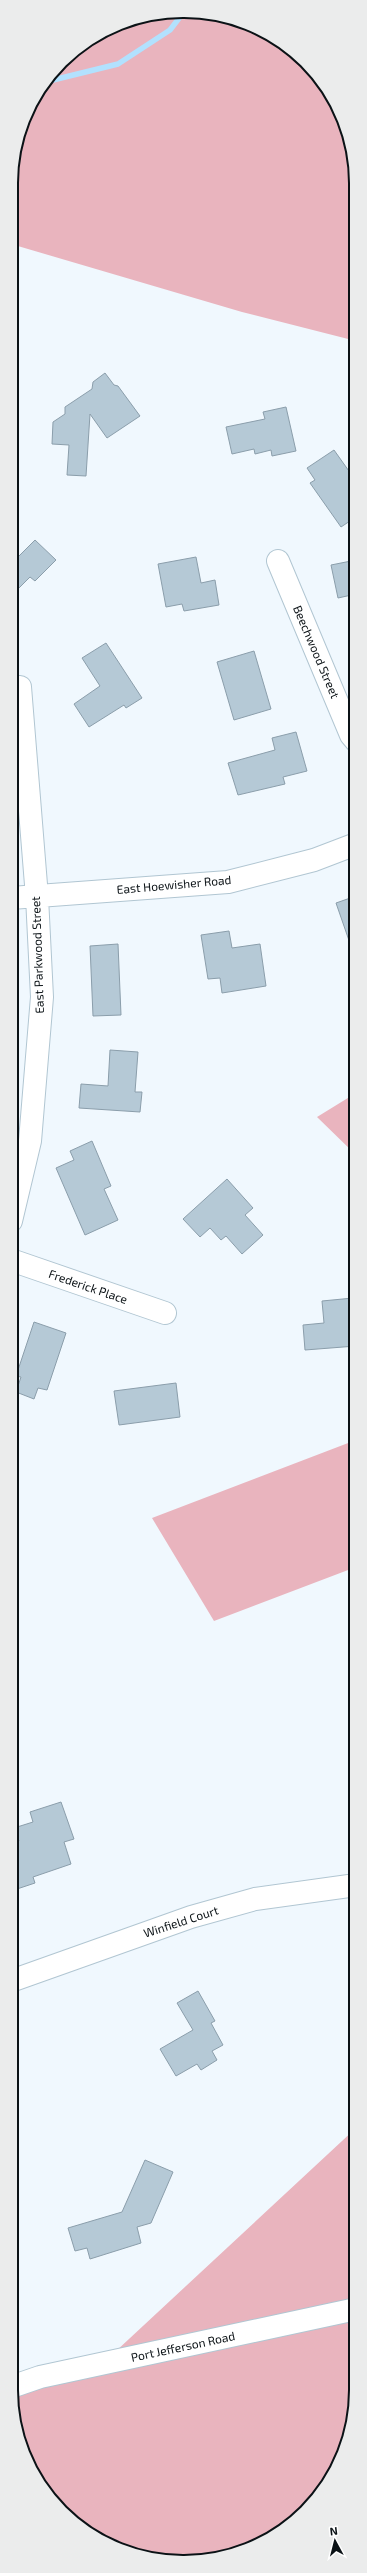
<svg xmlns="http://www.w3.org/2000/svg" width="367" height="2573" font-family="'Exo 2',sans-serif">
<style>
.green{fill:#e9b4be}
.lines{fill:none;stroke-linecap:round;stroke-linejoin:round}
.stream{stroke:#b2e1fe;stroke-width:5.5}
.building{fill:#b5c9d6;stroke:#8b9eab}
.minor-casing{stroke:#b1c6d2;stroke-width:24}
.minor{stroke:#fff;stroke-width:22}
.labels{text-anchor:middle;stroke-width:3;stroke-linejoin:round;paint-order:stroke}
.street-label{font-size:12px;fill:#0b1216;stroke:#fff}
.rim{fill:none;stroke:#0b1216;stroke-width:2}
</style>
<rect width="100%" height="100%" fill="#f0f8fe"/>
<path class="green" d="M 195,11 L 260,29 L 305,61 L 338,107 L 356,172 L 356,341 L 242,312 L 11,244 L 11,172 L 29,107 L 70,54 L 128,20 Z
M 356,1093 L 356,1155 L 317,1117 Z
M 356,1440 L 356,1567 L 214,1621 L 152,1518 Z
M 356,2128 L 356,2401 L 338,2466 L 297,2519 L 239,2553 L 172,2562 L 117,2549 L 61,2511 L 24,2455 L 11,2390 L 101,2365 Z"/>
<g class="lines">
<path class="stream" d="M 49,81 L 118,64 L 170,30 L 183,13"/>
</g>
<path class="building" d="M 105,373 L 114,385 L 118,386 L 140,416 L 107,438 L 90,414 L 86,476 L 67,475 L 69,445 L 52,444 L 53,422 L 65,414 L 65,407 L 92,389 L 93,382 Z
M 286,407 L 296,451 L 272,456 L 271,450 L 255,454 L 254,449 L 232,454 L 226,427 L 265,419 L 263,412 Z
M 334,450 L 356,481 L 356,517 L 341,527 L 310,483 L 315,480 L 307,468 Z
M 35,540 L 56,560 L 35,581 L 30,577 L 11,596 L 11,564 Z
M 196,557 L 201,583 L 215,580 L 219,605 L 184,611 L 182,604 L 166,607 L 158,564 Z
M 356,560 L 356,594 L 338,598 L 331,565 Z
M 106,643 L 142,698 L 126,708 L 124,705 L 89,727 L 74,704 L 100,686 L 82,658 Z
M 254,651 L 271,709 L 234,720 L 217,662 Z
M 296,732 L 307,771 L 283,777 L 285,784 L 238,795 L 228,763 L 275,750 L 272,738 Z
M 356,896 L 356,952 L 353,952 L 336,903 Z
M 229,931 L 232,948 L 260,944 L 266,986 L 222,993 L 220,978 L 208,979 L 201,935 Z
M 118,944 L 121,1015 L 93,1016 L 90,946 Z
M 110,1050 L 138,1052 L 135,1092 L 142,1092 L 140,1112 L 79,1108 L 81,1084 L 108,1086 Z
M 92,1141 L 111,1186 L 104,1189 L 118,1220 L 85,1235 L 56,1168 L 74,1160 L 70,1151 Z
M 227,1179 L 253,1208 L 245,1215 L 263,1235 L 242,1254 L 226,1236 L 221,1240 L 210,1228 L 200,1237 L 183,1219 Z
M 353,1298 L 356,1346 L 305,1350 L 303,1325 L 324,1323 L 322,1301 Z
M 34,1322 L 66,1333 L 47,1390 L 38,1388 L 34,1399 L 16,1392 L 21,1377 L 16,1376 Z
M 176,1383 L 180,1417 L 119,1425 L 114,1391 Z
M 61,1802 L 74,1839 L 64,1842 L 71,1864 L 33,1877 L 35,1883 L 11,1891 L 11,1843 L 19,1841 L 14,1828 L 33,1822 L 30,1812 Z
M 198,1991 L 215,2021 L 211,2023 L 223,2045 L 212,2051 L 217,2060 L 201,2070 L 197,2064 L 176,2076 L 160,2049 L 193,2030 L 177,2003 Z
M 145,2160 L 173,2172 L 151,2223 L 137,2227 L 141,2243 L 90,2259 L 87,2248 L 75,2251 L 68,2228 L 122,2212 Z"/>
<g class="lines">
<defs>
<path id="minor" d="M 278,561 L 351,735 L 356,741
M 11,898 L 228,882 L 314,860 L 356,844
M 11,1221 L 30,1141 L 42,997 L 37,897 L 20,687
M 11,1260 L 165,1313
M 11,1981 L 191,1917 L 255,1899 L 356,1885
M 11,2387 L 40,2377 L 356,2309"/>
</defs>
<use href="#minor" class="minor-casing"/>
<use href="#minor" class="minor"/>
</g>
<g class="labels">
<g class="street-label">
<text transform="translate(316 652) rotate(67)" y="4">Beechwood Street</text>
<text transform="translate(174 885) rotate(-5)" y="4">East Hoewisher Road</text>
<text transform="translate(38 955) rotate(-92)" y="4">East Parkwood Street</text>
<text transform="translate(88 1287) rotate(19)" y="4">Frederick Place</text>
<text transform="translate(181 1922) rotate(-18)" y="4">Winfield Court</text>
<text transform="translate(183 2347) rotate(-12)" y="4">Port Jefferson Road</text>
</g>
</g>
<path d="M0 0H367V2573H0ZM183 18H184A165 165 0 0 1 349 183V2390A165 165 0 0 1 184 2555H183A165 165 0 0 1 18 2390V183A165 165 0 0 1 183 18Z" fill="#ebecec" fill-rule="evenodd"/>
<path class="rim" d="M183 18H184A165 165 0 0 1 349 183V2390A165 165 0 0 1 184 2555H183A165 165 0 0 1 18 2390V183A165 165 0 0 1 183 18Z"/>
<g transform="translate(335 2541) rotate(353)" stroke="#ffffff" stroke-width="3" paint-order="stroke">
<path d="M0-3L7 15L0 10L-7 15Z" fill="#0b1216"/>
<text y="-6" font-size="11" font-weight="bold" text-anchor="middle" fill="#0b1216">N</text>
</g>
</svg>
